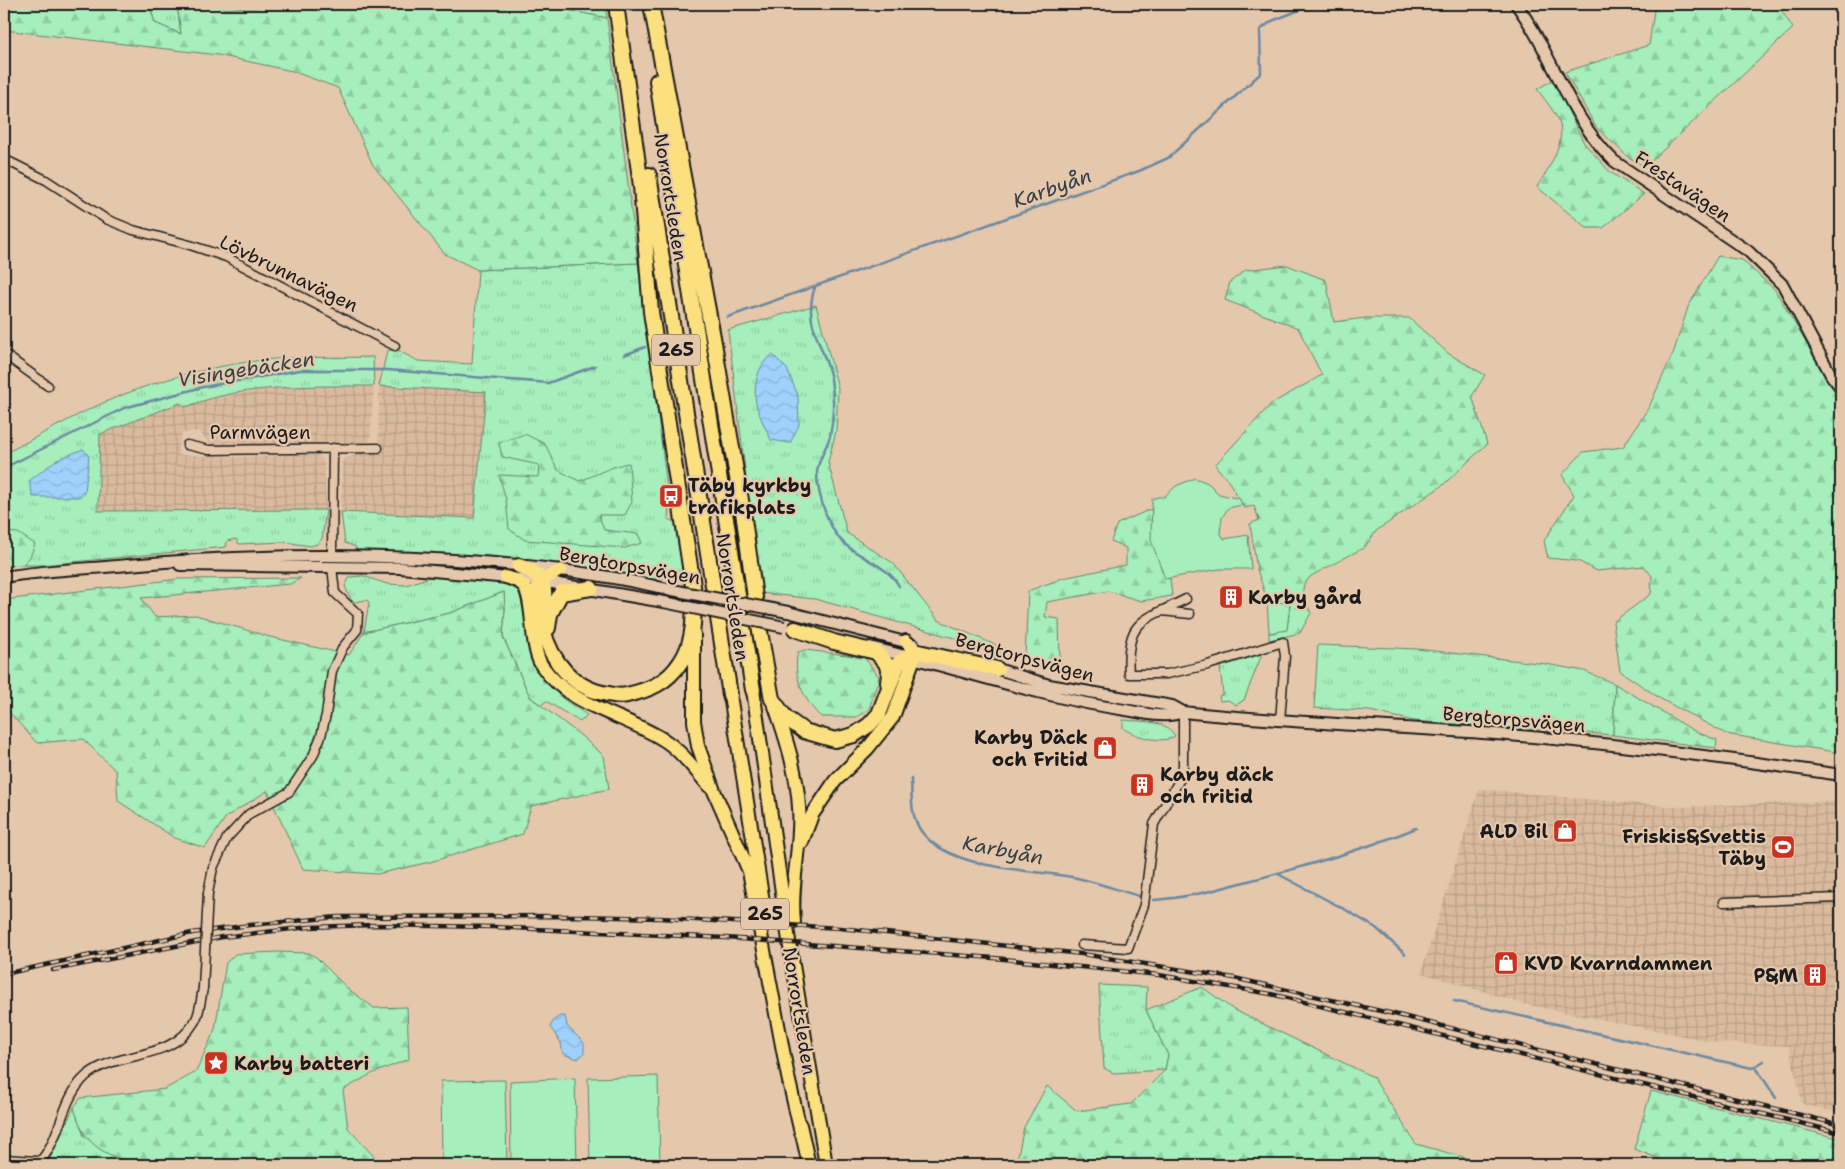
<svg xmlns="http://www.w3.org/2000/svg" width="1845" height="1169" font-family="'Shantell Sans',sans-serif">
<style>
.industrial{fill:url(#industrial-grid)}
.grass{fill:url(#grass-tufts);stroke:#61856c}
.forest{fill:url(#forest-firs);stroke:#61856c}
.park{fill:#a6eebb;stroke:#61856c}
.water{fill:url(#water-waves);stroke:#6a89a2}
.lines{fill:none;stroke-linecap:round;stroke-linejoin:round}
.stream{stroke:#6a89a2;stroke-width:2.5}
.minor-casing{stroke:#1c1c1c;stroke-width:11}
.secondary-casing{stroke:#1c1c1c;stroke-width:14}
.trunk-casing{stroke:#1c1c1c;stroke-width:16}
.motorway-casing{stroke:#1c1c1c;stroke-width:18}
.minor{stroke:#e5c8ac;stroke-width:8}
.secondary{stroke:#e5c8ac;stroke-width:10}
.trunk{stroke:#fce080;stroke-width:12}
.motorway{stroke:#fce080;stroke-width:14}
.rail-casing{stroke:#1c1c1c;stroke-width:4.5}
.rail{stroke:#e5c8ac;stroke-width:2.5;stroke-dasharray:8;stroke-linecap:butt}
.minor-bridge-casing{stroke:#1c1c1c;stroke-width:11;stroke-linecap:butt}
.secondary-bridge-casing{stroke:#1c1c1c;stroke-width:14;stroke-linecap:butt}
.minor-bridge{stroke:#e5c8ac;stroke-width:8}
.secondary-bridge{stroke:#e5c8ac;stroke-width:10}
.labels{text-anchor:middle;stroke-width:4.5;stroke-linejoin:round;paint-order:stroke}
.shield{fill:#e5c8ac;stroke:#585047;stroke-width:1}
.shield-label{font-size:18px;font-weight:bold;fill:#1c1c1c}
.street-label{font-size:19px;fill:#1c1c1c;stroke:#e5c8ac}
.poi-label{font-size:19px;font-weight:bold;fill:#1c1c1c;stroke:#e5c8ac;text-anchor:start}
.water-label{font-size:20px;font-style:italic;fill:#364049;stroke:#e5c8ac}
</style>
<defs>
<pattern id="industrial-grid" width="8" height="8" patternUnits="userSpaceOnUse" patternTransform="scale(1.25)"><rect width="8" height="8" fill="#d9ba9d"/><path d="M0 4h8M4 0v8" fill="none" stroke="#ba9f87"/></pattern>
<pattern id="grass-tufts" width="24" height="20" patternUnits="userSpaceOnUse" patternTransform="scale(1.25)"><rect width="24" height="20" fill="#a6eebb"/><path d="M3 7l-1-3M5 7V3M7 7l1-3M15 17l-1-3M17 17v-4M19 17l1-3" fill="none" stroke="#8ecca0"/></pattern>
<pattern id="forest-firs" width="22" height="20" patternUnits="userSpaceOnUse" patternTransform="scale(1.25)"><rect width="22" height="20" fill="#a6eebb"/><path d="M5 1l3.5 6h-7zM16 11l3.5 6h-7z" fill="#8ecca0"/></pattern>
<pattern id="water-waves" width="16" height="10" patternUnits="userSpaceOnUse" patternTransform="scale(1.25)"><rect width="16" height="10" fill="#9ed1fb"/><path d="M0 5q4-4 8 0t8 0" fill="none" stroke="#88b3d7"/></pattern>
</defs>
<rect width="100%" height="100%" fill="#e5c8ac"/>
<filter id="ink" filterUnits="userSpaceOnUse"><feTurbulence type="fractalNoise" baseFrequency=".02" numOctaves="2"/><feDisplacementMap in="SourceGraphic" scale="10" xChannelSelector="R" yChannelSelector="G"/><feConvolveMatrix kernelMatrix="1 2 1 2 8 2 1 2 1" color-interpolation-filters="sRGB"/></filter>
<g filter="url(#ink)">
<path class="industrial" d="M 374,386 L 370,442 L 213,445 L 208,442 L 199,431 L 182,433 L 178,448 L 179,455 L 230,457 L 318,455 L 324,461 L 326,510 L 98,511 L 100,434 L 180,403 L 186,407 L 202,400 L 283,387 Z
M 379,386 L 486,391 L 474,518 L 341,512 L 342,462 L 346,458 L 358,453 L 378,455 Z
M 1479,789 L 1675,807 L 1841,801 L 1841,1114 L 1802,1104 L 1789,1046 L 1718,1043 L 1524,1004 L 1421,973 Z"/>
<path class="grass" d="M 149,4 L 177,4 L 181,34 L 155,23 Z
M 221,4 L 257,4 L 258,7 L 224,9 Z
M 537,4 L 605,4 L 607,18 Z
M 638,263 L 669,502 L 668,519 L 676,523 L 684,544 L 689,582 L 667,577 L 648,580 C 551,566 454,553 356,551 L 356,547 L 345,543 L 341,512 L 474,518 L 486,392 L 379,386 L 387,351 L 395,349 L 418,361 L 472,364 L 478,270 Z
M 816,305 L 838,388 L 836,431 L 828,462 L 847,533 L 893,563 L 938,620 L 1025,658 L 815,599 L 760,593 L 728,330 Z
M 373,357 L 374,386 C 315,386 241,384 186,407 L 180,403 L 100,434 L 98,511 L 326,510 L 322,539 L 317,544 L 311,546 L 284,542 L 239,544 L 236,539 L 227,541 L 226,547 L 42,565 L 22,565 L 30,557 L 4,532 L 4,454 C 45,433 86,408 130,392 C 172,376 219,365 263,360 C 299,356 337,358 373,357 Z
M 363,576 L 387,584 L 406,585 L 433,576 L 502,583 L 518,587 L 523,594 L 549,682 L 562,698 L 587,715 L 580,722 L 546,701 L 541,705 L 530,697 L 503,637 L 505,608 L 504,592 L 450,613 L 364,632 L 369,602 L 366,600 L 355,602 L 351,600 L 345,586 L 350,577 Z
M 1318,645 L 1417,649 L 1546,664 L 1584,671 L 1615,684 L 1613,735 L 1414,721 L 1370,711 L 1314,708 Z
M 1262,654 L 1244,700 L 1236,705 L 1228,700 L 1220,701 L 1219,696 L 1223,694 L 1220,667 Z
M 1123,720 C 1140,722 1166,719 1175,736 C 1164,745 1133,736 1123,728 Z
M 1099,985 L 1147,987 L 1146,1010 L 1168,1055 L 1165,1070 L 1113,1073 L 1104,1068 Z
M 74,1107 L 84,1136 L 114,1157 L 138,1165 L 50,1165 L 48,1163 Z"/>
<path class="forest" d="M 4,4 L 149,4 L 155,23 L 181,34 L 177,4 L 221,4 L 224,9 L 257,7 L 257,4 L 537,4 L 607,18 L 638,263 L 478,270 L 445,254 L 373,165 L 338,88 L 292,71 L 218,55 L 4,30 Z
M 1655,4 L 1777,4 L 1793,28 L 1645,167 L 1627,156 L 1596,127 L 1565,72 L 1649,45 Z
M 1553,80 L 1584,143 L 1610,172 L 1644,194 L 1603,228 L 1587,228 L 1537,187 C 1547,171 1567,141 1559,122 C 1554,110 1544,99 1537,89 Z
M 1718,256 L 1742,260 L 1775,290 L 1841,402 L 1841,753 L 1726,734 L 1661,699 L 1620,671 L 1613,622 L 1651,594 L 1652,576 L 1644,566 L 1597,571 L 1578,561 L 1548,558 L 1544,541 L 1574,495 L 1562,475 L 1583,452 L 1623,447 L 1649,407 L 1674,351 L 1688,307 Z
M 1287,265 L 1326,280 L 1334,322 L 1365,318 L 1409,318 L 1449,354 L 1485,375 L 1472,396 L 1487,444 L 1443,485 L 1376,531 L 1365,547 L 1311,576 L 1304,584 L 1302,595 L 1311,613 L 1300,633 L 1269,640 L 1269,633 L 1287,629 L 1290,604 L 1267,600 L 1257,569 L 1250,524 L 1259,520 L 1254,506 L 1244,508 L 1229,482 L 1215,465 L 1271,404 L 1322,375 L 1298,328 L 1225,300 L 1230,282 L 1246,270 Z
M 525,434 L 545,444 L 558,470 L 579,481 C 594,476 616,464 629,463 L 632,502 L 625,515 L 599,515 L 604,530 L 638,534 L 642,543 L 625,548 L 525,540 L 509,529 L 506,500 L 499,475 L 538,477 L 539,465 L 502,457 L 499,443 Z
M 1151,509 L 1165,578 L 1170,579 L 1172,596 L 1141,601 L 1108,591 L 1047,602 L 1045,617 L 1059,619 L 1060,663 L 1033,661 L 1025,658 L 1028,591 L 1063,578 L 1126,565 L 1126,548 L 1111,541 L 1117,524 Z
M 4,532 L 18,533 L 35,544 L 30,557 L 22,565 L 4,566 Z
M 301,578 L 290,584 L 141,598 L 155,617 L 196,615 L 270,637 L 349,655 L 364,632 L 450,613 L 504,592 L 505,608 L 503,637 L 530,697 L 579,734 L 604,756 L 609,789 L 531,806 L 523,834 L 430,862 L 377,874 L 303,869 L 267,791 L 226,817 L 205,848 L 175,838 L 118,801 L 116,771 L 83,739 L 37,743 L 8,711 L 4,710 L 4,600 L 179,579 Z
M 805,650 L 864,657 L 879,677 L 869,709 L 856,717 L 821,717 C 804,701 792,675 798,652 Z
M 1615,684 L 1696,732 L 1717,740 L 1716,748 L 1613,735 Z
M 278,952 L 309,953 L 316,957 L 347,988 L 374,1008 L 407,1007 L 409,1059 L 371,1074 L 343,1090 L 348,1128 L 377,1160 L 421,1165 L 138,1165 C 101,1153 84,1146 74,1107 L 81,1098 L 165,1089 L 196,1072 L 215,1029 L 226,963 L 235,954 Z
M 1202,987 L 1234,1010 L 1373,1077 L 1416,1144 L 1492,1165 L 1016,1165 L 1024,1127 L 1047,1086 L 1077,1111 L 1131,1104 L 1165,1070 L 1168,1055 L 1146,1010 Z
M 1651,1091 L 1841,1139 L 1841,1165 L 1667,1165 L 1657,1158 L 1634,1149 Z"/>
<path class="park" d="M 1195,478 L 1208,483 L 1219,494 L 1240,499 L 1242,505 L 1228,508 L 1222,518 L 1220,532 L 1224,539 L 1248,535 L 1251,569 L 1219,569 L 1165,579 L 1151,540 L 1152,499 L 1158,497 L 1164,497 L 1176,486 Z
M 1267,600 L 1290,604 L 1287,630 L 1269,633 Z
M 658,1076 L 660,1165 L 590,1165 L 588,1078 Z
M 575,1078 L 577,1165 L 511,1165 L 510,1081 Z
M 505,1080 L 507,1165 L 442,1165 L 441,1081 Z"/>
<path class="water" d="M 773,355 L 787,369 L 798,396 L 799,425 L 790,443 L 771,440 C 766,429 760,418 757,407 C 752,391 757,362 773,355 Z
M 83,449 L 89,456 L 85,491 L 79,497 L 33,497 L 29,481 L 55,461 Z
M 560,1016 L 565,1016 L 567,1026 L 584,1043 L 584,1053 L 578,1059 L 563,1054 L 561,1043 L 550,1027 L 554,1020 Z"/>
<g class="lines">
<path class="stream" d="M 815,287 C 802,325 824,343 831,379 C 834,397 834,417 830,436 C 827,447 818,460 817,472 C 817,491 825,517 836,534 C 851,557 887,563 899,586
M 728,317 L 1139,171 L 1168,158 L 1261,73 L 1260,30 L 1272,21 L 1315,4
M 624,355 L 645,347
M 4,468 L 124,408 L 203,387 L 300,370 L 388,370 L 548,383 L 595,366
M 911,779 C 912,797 910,815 921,831 C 949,870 1029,869 1072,877 C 1094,881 1117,890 1139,896
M 1278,874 L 1346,910 L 1376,928 L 1405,954
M 1154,900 C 1188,898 1219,889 1252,880 C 1307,866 1363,850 1416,828
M 1454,1001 L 1752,1068 L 1764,1061
M 1755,1066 L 1776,1098"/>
<defs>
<path id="minor" d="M 4,159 L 46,180 L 106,219 L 133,230 L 190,245 L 226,257 L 395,346
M 4,354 L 48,386
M 187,445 L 209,450 L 378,448
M 332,555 L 333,448
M 1186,599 C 1143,621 1125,619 1129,674 L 1167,674 L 1208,665 L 1283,642 L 1285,656 L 1280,721
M 1162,611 L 1190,614
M 208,893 L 213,868 L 227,838 L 249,814 L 289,792 L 313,756 L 321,736 L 326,715 L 332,671 L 343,647 L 357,630 L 358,614 L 335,593 L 332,567
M 1724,902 L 1841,898
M 1082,945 L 1128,948 L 1144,905 L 1154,824 L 1180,779 L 1183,766 L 1183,712
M 4,1159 L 37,1161 L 42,1159 C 60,1137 62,1102 82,1080 C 111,1048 170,1065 195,1021 C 200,1013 201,998 203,988"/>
<path id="secondary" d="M 1516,4 C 1553,54 1569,118 1614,161 L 1748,251 L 1783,285 L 1831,375 L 1841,388
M 180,565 L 401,568 L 541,581 L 664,602
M 4,577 C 45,570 87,569 128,565 C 250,554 373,553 495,563 C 552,568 610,575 667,589
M 788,612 L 913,644
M 870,647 C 956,668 1039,697 1126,710 C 1144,713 1166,719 1183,712
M 991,667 L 1049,685 L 1172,706 L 1183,712 C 1287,723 1391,726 1496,734 C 1612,743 1726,758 1841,775"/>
<path id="trunk" d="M 506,577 C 511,579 519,581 523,585 C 535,599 529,646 542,666 C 572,709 626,714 667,742 C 683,753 696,771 709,786
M 532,606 C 535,584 541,580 561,570
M 694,634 L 694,721 L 698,746 L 714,791 L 749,871 L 788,1077 L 801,1133
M 753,690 L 789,941 L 826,1165
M 730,695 L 764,908
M 775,706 C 786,738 797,772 799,807 C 802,845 790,883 794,922
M 802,842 L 812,815 L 835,781 L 868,748 L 893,717 L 914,658 L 914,651 L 906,641
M 800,1125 L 809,1165"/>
<path id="motorway" d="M 651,4 L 713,337 L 743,512 L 759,626 L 772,699 L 786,718 L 804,731 L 835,740 L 854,735 L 869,725 L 879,714 L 898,664 L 914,651 L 997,669
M 657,81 L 753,690
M 649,175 L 730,695
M 519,566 C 527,569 536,572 541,580 C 549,595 539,613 543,629 C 551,662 574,689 608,694 C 614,695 620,697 627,695 C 649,690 667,683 680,663 C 696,641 694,611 693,586 L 651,312 L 641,186 L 616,4
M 548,628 L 550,614 L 561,593 L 591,588
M 795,629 L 834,642 L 876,652 L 886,663 L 889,673 L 888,683"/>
</defs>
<use href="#minor" class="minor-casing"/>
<use href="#secondary" class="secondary-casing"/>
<use href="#trunk" class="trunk-casing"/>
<use href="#motorway" class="motorway-casing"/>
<use href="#minor" class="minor"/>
<use href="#secondary" class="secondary"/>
<use href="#trunk" class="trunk"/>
<use href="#motorway" class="motorway"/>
<defs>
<path id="rail" d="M 53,970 L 222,937 L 309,927 L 374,925 L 493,927 L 726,938 L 994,958 L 1159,975 L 1271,994 L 1841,1133
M 4,974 L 192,933 L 250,925 L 338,917 L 576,916 L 660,918 L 840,928 L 1082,954 L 1234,978 L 1394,1014 L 1841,1125"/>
</defs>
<use href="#rail" class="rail-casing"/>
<use href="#rail" class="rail"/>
<defs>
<path id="minor-bridge" d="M 203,988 L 208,893"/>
<path id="secondary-bridge" d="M 667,589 L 788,612
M 664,602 L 784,627"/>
</defs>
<use href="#minor-bridge" class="minor-bridge-casing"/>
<use href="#secondary-bridge" class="secondary-bridge-casing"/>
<use href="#minor-bridge" class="minor-bridge"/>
<use href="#secondary-bridge" class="secondary-bridge"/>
</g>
</g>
<defs>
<symbol id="bus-square" viewBox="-11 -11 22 22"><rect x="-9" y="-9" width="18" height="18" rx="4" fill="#c8321e" stroke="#e5c8ac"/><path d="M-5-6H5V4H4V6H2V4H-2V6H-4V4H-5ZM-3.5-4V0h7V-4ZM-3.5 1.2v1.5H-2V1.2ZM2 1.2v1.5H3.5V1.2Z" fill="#fff"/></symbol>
<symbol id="building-square" viewBox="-11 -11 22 22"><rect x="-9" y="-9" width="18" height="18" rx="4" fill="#c8321e" stroke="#e5c8ac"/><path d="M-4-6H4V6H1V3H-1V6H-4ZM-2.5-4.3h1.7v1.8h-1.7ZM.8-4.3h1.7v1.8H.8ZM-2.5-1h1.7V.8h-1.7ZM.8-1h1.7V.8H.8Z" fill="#fff"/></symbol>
<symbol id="shop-square" viewBox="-11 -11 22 22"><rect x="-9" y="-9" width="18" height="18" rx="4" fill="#c8321e" stroke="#e5c8ac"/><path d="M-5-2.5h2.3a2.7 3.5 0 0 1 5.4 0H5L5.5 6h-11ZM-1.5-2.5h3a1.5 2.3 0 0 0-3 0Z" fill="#fff"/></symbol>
<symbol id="stadium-square" viewBox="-11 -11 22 22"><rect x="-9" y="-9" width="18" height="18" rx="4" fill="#c8321e" stroke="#e5c8ac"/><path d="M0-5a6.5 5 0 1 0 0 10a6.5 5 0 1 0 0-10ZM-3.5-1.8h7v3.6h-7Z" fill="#fff"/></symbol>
<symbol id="sight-square" viewBox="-11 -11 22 22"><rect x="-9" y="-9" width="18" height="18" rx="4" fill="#c8321e" stroke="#e5c8ac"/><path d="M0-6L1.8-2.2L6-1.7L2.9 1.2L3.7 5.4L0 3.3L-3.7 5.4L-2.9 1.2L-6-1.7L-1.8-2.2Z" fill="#fff"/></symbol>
</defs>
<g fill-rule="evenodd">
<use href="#bus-square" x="657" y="482" width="28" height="28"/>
<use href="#building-square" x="1217" y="583" width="28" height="28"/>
<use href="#shop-square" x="1091" y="734" width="28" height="28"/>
<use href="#building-square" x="1128" y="771" width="28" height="28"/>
<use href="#shop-square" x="1551" y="817" width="28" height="28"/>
<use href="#stadium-square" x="1769" y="833" width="28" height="28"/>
<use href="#shop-square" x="1492" y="949" width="28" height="28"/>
<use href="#building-square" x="1801" y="961" width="28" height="28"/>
<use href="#sight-square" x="202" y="1049" width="28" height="28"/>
</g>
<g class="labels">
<g class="shield">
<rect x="652" y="334.5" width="48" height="31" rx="4"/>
<rect x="741" y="898.5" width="48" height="31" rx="4"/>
</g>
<g class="shield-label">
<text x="676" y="356">265</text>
<text x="765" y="920">265</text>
</g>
<g class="street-label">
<text transform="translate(1683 186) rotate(34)" y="7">Frestavägen</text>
<text transform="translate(671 197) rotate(81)" y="7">Norrortsleden</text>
<text transform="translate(289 273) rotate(26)" y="7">Lövbrunnavägen</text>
<text x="260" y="439">Parmvägen</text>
<text transform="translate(630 565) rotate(10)" y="7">Bergtorpsvägen</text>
<text transform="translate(733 597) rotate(81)" y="7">Norrortsleden</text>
<text transform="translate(1025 657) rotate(15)" y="7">Bergtorpsvägen</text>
<text transform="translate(1514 719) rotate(5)" y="7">Bergtorpsvägen</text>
<text transform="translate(800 1011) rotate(81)" y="7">Norrortsleden</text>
</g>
<g class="poi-label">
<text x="688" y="492">Täby kyrkby<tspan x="688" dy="22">trafikplats</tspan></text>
<text x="1248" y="604">Karby gård</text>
<text x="1088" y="744" text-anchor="end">Karby Däck<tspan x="1088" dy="22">och Fritid</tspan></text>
<text x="1160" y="781">Karby däck<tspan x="1160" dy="22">och fritid</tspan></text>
<text x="1548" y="838" text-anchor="end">ALD Bil</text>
<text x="1766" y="843" text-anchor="end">Friskis&amp;Svettis<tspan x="1766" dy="22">Täby</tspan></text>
<text x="1524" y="970">KVD Kvarndammen</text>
<text x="1798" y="982" text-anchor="end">P&amp;M</text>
<text x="234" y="1070">Karby batteri</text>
</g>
<g class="water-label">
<text transform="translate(1052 188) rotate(-19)" y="7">Karbyån</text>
<text transform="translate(246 369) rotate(-9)" y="7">Visingebäcken</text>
<text transform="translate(1003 850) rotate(11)" y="7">Karbyån</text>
</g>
</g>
<rect width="1845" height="1169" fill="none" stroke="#e5c8ac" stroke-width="20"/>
<rect x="10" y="10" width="1825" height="1149" fill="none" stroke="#1c1c1c" stroke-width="2" filter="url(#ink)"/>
</svg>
